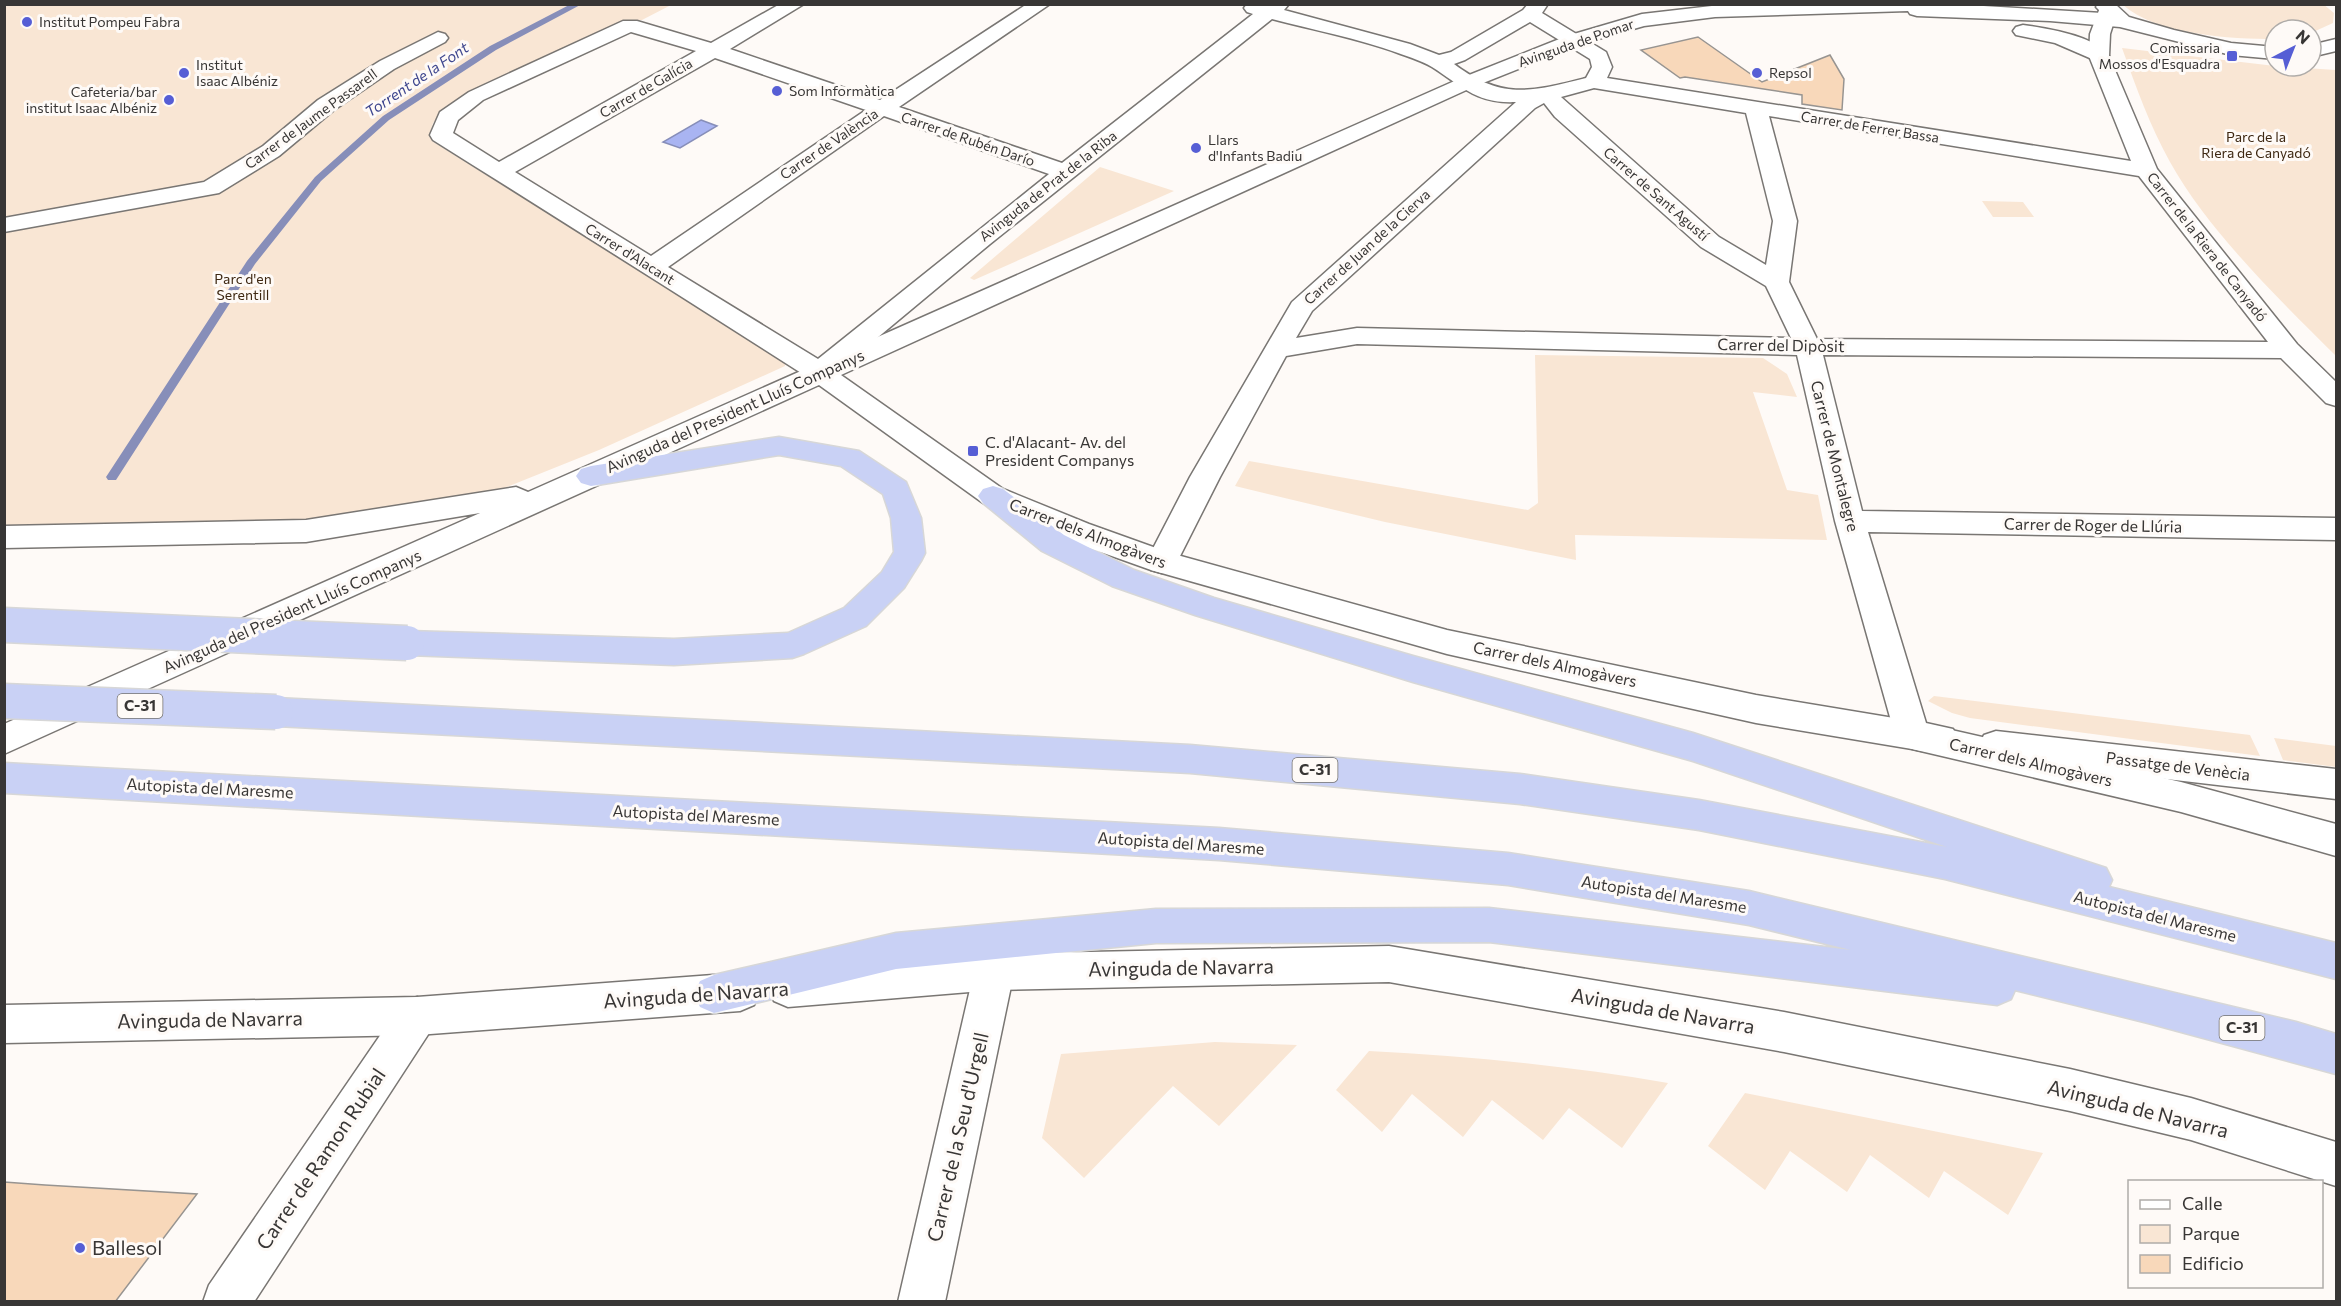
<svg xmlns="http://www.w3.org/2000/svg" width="2341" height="1306" font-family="Commissioner,sans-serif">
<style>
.green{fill:#f9e6d4}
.water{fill:#a9b4f2;stroke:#878eb9;stroke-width:1.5}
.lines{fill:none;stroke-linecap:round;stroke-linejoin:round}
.stream{fill:#878eb9;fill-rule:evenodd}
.building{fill:#f8d8ba;stroke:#979491;stroke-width:1.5}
.street-casing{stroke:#797673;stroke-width:3}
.secondary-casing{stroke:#797673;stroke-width:3}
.highway-casing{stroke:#d7d7d7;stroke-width:3}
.street{fill:#fff;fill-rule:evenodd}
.secondary{fill:#fff;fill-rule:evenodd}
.highway{fill:#c9d1f5;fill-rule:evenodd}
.highway-bridge-casing{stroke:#d7d7d7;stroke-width:37;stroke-linecap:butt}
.highway-bridge{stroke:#c9d1f5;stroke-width:34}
.poi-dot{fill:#565ed5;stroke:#fefaf7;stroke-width:2}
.labels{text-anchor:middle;stroke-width:6;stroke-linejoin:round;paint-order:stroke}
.far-poi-label{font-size:14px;fill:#383635;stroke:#fefaf7;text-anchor:start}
.far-street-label{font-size:14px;fill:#383635;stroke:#fefaf7}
.far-park-label{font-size:14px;fill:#3e2812;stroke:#fefaf7}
.far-water-label{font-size:15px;font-style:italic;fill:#3e468e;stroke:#fefaf7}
.shield{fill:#fefaf7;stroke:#73716f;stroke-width:1.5}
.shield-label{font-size:15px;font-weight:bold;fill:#383635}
.street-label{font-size:16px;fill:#383635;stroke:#fefaf7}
.poi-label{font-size:16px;fill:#383635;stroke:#fefaf7;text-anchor:start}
.near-street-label{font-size:20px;fill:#383635;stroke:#fefaf7}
.near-poi-label{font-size:20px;fill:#383635;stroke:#fefaf7;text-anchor:start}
</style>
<rect width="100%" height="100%" fill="#fefaf7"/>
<path class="green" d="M 2323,4 L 2334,13 L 2333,23 L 2311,33 L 2311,30 L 2275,30 L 2275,39 C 2231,39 2157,35 2123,5 Z
M 4,5 L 671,5 L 642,20 L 625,20 L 571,49 L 549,54 L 474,91 L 442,112 L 433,123 L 429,136 L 432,141 L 785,362 L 785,366 L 599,450 L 492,493 L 406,517 L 5,529 Z
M 2122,48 L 2275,66 L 2336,70 L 2336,356 C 2279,299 2209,232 2170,162 C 2150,126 2136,87 2122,48 Z
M 1100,167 L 1174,191 L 974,280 L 970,278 Z
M 1982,201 L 2023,202 L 2034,217 L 1993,217 Z
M 1535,355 L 1763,358 L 1787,374 L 1797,397 L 1753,392 L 1787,490 L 1818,495 L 1827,540 L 1575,535 L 1576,560 L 1385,522 L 1235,486 L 1249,461 L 1528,510 L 1538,503 Z
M 1934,696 L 2250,735 L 2260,756 L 1970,718 L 1952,713 L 1928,701 Z
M 2274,738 L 2336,746 L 2336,767 L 2283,760 Z
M 1215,1042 L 1297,1045 L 1219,1126 L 1173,1086 L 1084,1178 L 1042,1138 L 1061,1054 Z
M 1369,1051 C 1469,1056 1569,1066 1668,1083 L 1622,1148 L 1569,1108 L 1543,1140 L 1492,1100 L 1463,1137 L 1412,1094 L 1382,1132 L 1336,1090 Z
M 1745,1093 L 2043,1153 L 2008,1215 L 1944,1171 L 1929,1198 L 1870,1155 L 1847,1192 L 1790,1151 L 1765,1190 L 1708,1146 Z"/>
<path class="water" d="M 701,120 L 717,126 L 680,148 L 663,142 Z"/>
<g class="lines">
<path class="stream" d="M 571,4 L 582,4 L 496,50 L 389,120 L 321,181 L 255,264 L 116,480 L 108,480 L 106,477 L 108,474 L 247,261 L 315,177 L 383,116 L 490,46 Z"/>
</g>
<path class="building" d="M 1698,37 L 1762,82 L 1830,55 L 1844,79 L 1842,110 L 1802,104 L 1802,95 L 1685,77 L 1680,78 L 1641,50 Z
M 4,1182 L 45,1185 L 197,1194 L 115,1302 L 4,1302 Z"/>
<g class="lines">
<defs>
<path id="street" d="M 780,4 L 804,4 L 730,49 L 880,100 L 1027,4 L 1050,4 L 899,107 L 1062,163 L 1253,14 L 1247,12 L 1244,8 L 1247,4 L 1289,4 L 1284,10 L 1410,44 L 1439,55 L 1451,52 L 1523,10 L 1528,4 L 1548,4 L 1542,13 L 1606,52 L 1612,67 L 1607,78 L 2131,161 L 2089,56 L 2090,34 L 2101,5 L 2115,5 L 2118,9 L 2110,34 L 2109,56 L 2157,169 L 2297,344 L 2336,382 L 2336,406 L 2326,403 L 2281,358 L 1823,355 L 1862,511 L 2336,518 L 2336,540 L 1868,532 L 1926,723 L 1953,729 L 1958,739 L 1953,749 C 1936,755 1917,751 1900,745 L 1895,735 L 1835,521 L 1797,355 L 1357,344 L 1286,356 L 1220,477 L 1173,570 L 1162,573 L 1151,570 L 1146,562 L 1190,477 L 1292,302 L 1516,102 C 1476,104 1462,86 1432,67 C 1422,61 1409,57 1398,53 C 1357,38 1313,30 1272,19 L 990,244 L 829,378 L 819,380 L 809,378 C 684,298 559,219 433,140 L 430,135 L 440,112 L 469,92 L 623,21 L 637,21 L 711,43 ZM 1530,22 L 1590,59 L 1592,67 L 1586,78 C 1530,92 1502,100 1454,64 L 1465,60 ZM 631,32 L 696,51 L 499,162 L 453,133 L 458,120 L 483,100 ZM 715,58 L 866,110 L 651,256 L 515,172 ZM 1594,88 L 1746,113 L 1773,221 L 1766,265 L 1719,237 L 1561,97 ZM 1544,103 L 1555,117 L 1701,247 L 1766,286 L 1791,338 L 1357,328 L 1296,338 L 1312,311 L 1535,108 ZM 884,116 L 1049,174 L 818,359 L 668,267 ZM 1769,116 L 2139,176 L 2268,342 L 1817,339 L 1789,282 L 1797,221 Z
M 438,32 L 445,34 L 448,38 L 445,42 L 394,69 L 334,110 L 279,156 L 219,193 L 4,232 L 4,218 L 204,182 L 263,146 L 318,100 L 380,61 Z
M 1996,731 L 2336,769 L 2336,799 L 1996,759 L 1984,755 L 1979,745 L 1984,735 Z
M 994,954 L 1008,959 L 1014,972 L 945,1302 L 898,1302 L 974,972 L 980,959 Z
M 417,997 L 431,1002 L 437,1016 L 431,1030 L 254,1302 L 203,1302 L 209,1285 L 403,1002 Z"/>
<path id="secondary" d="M 1950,4 L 2102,13 L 2096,7 L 2098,4 L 2115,4 L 2129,17 L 2174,30 L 2231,43 L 2275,47 L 2275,59 L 2231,55 L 2120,27 L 2050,21 L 1917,16 L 1910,14 L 1908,11 L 1715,17 L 1644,26 L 1581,44 L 1473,87 L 841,375 L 1003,489 L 1089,524 L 1170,553 L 1447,630 L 1756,695 L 1912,721 L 2181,782 L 2336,824 L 2336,856 L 2181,812 L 1912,749 L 1756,723 L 1447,654 L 1151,570 L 1067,540 L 983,503 L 819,385 L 4,754 L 4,724 L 480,513 L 306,542 L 4,548 L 4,526 L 306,520 L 516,487 L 528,492 L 1459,79 L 1567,36 L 1642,14 L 1729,4 Z
M 2023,25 C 2046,28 2096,36 2109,56 L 2106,60 L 2099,62 L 2055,43 L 2016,35 L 2013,31 L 2016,27 Z
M 2336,39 L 2336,51 L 2311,57 L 2311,45 Z
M 1389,946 L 1784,1012 L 2070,1069 L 2191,1098 L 2336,1142 L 2336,1186 L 2191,1140 L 2070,1111 L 1784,1052 L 1389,982 L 994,990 L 788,1007 L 774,1001 L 768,988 L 774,975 L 788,969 L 994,954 Z
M 740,973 L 754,979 L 760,992 L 754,1005 L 740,1011 L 417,1035 L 4,1043 L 4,1005 L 417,997 Z"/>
<path id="highway" d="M 779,437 L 859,451 L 906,482 L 921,518 L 925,553 L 921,561 L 904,588 L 866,626 L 804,654 L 792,658 L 674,665 L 407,655 L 395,652 L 391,643 L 395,634 L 407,631 L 674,639 L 788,633 L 844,608 L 882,572 L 894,552 L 891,518 L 883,494 L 841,466 L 779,455 L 591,486 L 581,483 L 576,476 L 581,469 L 591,466 Z
M 993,486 L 1003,489 L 1064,535 L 1134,570 L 1214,598 L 1413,656 L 1693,733 L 2106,868 L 2112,880 L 2109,887 L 2336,943 L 2336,979 L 1945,879 L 1699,830 L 1520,804 L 1190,773 L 276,726 L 264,722 L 259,712 L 264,702 L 276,698 L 1190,745 L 1520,774 L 1699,800 L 1947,847 L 1693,761 L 1413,682 L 1195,615 L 1112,586 L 1042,551 L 983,503 L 978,496 L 983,489 Z
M 4,763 L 1219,828 L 1508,853 L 1749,891 L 2296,1022 L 2336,1034 L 2336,1074 L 2148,1023 L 2015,990 L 2011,999 L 1997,1005 L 1489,942 L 1156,943 L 896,969 L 714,1013 L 700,1007 L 694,994 L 700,981 L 714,975 L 896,933 L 1156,909 L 1489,908 L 1851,950 L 1749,925 L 1508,885 L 1219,860 L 4,793 Z"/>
</defs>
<use href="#street" class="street-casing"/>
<use href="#secondary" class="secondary-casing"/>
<use href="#highway" class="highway-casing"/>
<use href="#street" class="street"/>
<use href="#secondary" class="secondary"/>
<use href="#highway" class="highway"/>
<defs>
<path id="highway-bridge" d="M 4,625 L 407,643
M 4,701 L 276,712"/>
</defs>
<use href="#highway-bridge" class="highway-bridge-casing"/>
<use href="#highway-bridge" class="highway-bridge"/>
</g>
<g class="poi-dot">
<circle cx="27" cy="22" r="6"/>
<rect x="2226" y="50" width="12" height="12" rx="3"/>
<circle cx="184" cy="73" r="6"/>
<circle cx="1757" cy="73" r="6"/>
<circle cx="777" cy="91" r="6"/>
<circle cx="169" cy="100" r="6"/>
<circle cx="1196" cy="148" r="6"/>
<rect x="967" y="445" width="12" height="12" rx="3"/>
<circle cx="80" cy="1248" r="6"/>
</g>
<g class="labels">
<g class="far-poi-label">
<text x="39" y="27">Institut Pompeu Fabra</text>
<text x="2220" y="53" text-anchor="end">Comissaria<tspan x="2220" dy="16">Mossos d'Esquadra</tspan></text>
<text x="196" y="70">Institut<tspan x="196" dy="16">Isaac Albéniz</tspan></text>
<text x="1769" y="78">Repsol</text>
<text x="789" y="96">Som Informàtica</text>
<text x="157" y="97" text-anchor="end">Cafeteria/bar<tspan x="157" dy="16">institut Isaac Albéniz</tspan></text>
<text x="1208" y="145">Llars<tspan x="1208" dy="16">d'Infants Badiu</tspan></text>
</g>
<g class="far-street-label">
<text transform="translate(1576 43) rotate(-19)" y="5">Avinguda de Pomar</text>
<text transform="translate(646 88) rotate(-30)" y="5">Carrer de Galícia</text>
<text transform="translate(311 119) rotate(-36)" y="5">Carrer de Jaume Passarell</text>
<text transform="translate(1870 127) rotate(9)" y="5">Carrer de Ferrer Bassa</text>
<text transform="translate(968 139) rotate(19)" y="5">Carrer de Rubén Darío</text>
<text transform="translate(829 144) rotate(-34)" y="5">Carrer de València</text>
<text transform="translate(1048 186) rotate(-38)" y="5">Avinguda de Prat de la Riba</text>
<text transform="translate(1656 194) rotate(41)" y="5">Carrer de Sant Agustí</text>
<text transform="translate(1367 247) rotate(-42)" y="5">Carrer de Juan de la Cierva</text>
<text transform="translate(2207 247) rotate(52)" y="5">Carrer de la Riera de Canyadó</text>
<text transform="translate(630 254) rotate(32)" y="5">Carrer d'Alacant</text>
</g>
<g class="far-park-label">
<text x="2256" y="142">Parc de la<tspan x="2256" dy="16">Riera de Canyadó</tspan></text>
<text x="243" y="284">Parc d'en<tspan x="243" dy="16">Serentill</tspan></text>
</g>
<g class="far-water-label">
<text transform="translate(417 80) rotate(-34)" y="5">Torrent de la Font</text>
</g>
<g class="shield">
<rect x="117.5" y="694" width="45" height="24" rx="4.5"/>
<rect x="1292.5" y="758" width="45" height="24" rx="4.5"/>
<rect x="2219.5" y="1016" width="45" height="24" rx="4.5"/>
</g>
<g class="shield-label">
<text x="140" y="711">C-31</text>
<text x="1315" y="775">C-31</text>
<text x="2242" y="1033">C-31</text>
</g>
<g class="street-label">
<text transform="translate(1781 345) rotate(1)" y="6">Carrer del Dipòsit</text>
<text transform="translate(735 411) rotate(-24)" y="6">Avinguda del President Lluís Companys</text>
<text transform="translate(1835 456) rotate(76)" y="6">Carrer de Montalegre</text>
<text transform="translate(2093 525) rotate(1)" y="6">Carrer de Roger de Llúria</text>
<text transform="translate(1088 533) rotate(21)" y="6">Carrer dels Almogàvers</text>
<text transform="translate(292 611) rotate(-24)" y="6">Avinguda del President Lluís Companys</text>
<text transform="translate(1555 664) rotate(12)" y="6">Carrer dels Almogàvers</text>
<text transform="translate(2031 762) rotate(13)" y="6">Carrer dels Almogàvers</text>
<text transform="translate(2178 766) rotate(7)" y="6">Passatge de Venècia</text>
<text transform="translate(210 788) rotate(3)" y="6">Autopista del Maresme</text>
<text transform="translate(696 815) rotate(3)" y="6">Autopista del Maresme</text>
<text transform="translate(1181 843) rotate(4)" y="6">Autopista del Maresme</text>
<text transform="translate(1664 894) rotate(9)" y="6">Autopista del Maresme</text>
<text transform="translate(2155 916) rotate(14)" y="6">Autopista del Maresme</text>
</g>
<g class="poi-label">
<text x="985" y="448">C. d'Alacant- Av. del<tspan x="985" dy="18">President Companys</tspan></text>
</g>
<g class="near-street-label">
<text transform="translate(1181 968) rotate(-1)" y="7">Avinguda de Navarra</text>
<text transform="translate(696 995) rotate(-4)" y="7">Avinguda de Navarra</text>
<text transform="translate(1663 1011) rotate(10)" y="7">Avinguda de Navarra</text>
<text transform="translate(210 1020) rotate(-1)" y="7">Avinguda de Navarra</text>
<text transform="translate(2138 1109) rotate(14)" y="7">Avinguda de Navarra</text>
<text transform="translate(958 1137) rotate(-77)" y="7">Carrer de la Seu d'Urgell</text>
<text transform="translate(321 1159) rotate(-56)" y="7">Carrer de Ramon Rubial</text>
</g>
<g class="near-poi-label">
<text x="92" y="1255">Ballesol</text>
</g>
</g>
<rect width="2341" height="1306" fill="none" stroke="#383635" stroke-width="12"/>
<rect x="2128" y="1180" width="195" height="108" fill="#fefaf7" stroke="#afaca9" stroke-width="1.5"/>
<rect x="2140" y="1200" width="30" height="9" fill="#ffffff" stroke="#afaca9" stroke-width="1.5"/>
<text x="2182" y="1210" font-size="18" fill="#383635">Calle</text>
<rect x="2140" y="1225" width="30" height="18" fill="#f9e6d4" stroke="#afaca9" stroke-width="1.5"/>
<text x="2182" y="1240" font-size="18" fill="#383635">Parque</text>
<rect x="2140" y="1255" width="30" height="18" fill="#f8d8ba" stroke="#afaca9" stroke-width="1.5"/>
<text x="2182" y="1270" font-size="18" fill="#383635">Edificio</text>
<g transform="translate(2293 48) rotate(42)"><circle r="28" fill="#fefaf7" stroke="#afaca9" stroke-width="1.5"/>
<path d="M0-4.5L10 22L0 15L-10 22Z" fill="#565ed5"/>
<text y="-9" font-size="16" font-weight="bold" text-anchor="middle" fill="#383635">N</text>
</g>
</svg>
